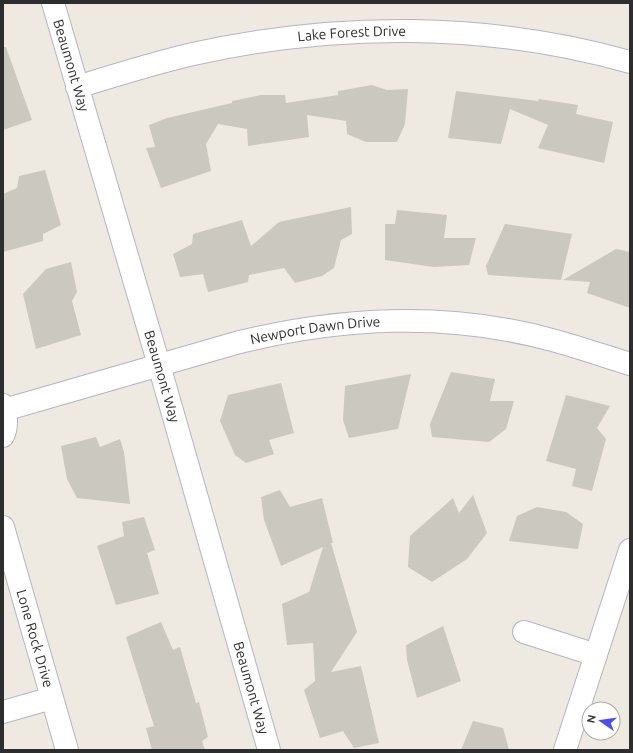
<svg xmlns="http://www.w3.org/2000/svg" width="633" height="753" font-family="Ubuntu,sans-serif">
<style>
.building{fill:#cac8bf}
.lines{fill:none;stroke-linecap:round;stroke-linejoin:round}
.minor-casing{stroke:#b4b5c0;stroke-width:24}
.minor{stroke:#fff;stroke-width:22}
.labels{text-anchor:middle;stroke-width:4;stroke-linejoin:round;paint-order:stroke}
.street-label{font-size:14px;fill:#2d2d2d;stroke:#fff}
</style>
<rect width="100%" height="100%" fill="#eeeae1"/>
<path class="building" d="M 3,47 L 6,47 L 32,120 L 3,130 Z
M 372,85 L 387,90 L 408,89 L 405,124 L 397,142 L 366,142 L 347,134 L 346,121 L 307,115 L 309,137 L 248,146 L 247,129 L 218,124 L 206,144 L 211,171 L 161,188 L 146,148 L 155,147 L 149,125 L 167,118 L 232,103 L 232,101 L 261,95 L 285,95 L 286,103 L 338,95 L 338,91 Z
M 456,91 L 538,101 L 539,99 L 578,105 L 576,114 L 613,122 L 604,163 L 538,148 L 548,125 L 510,109 L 501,144 L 448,138 Z
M 45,170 L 61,225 L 43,234 L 43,241 L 3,252 L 3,194 L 17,188 L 19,176 Z
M 351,207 L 352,234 L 341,240 L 334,268 L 322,276 L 295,283 L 284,268 L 249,275 L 248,282 L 208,292 L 203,274 L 180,277 L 173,254 L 192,244 L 193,234 L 242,220 L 251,246 L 279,222 Z
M 397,210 L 447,215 L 444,238 L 476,238 L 469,265 L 434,267 L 385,260 L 385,224 L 395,224 Z
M 505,224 L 572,234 L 561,280 L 488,275 L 486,266 Z
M 616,249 L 630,252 L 630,308 L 587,293 L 590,282 L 563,280 Z
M 71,262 L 77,292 L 72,301 L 81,335 L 36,349 L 23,294 L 46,269 Z
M 451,372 L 495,379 L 490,401 L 514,401 L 506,429 L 489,442 L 432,437 L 430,424 Z
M 411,374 L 398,429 L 349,438 L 343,420 L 345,386 Z
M 281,383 L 294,433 L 269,440 L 274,454 L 246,463 L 235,455 L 220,421 L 228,395 Z
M 566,395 L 610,406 L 597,428 L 606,439 L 592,491 L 572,486 L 576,469 L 546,461 Z
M 96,437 L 100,447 L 120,439 L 124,452 L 130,504 L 77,498 L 67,479 L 61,446 Z
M 280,490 L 290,507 L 322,498 L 333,543 L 331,543 L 357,632 L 331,672 L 361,666 L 379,743 L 354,748 L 343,731 L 320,738 L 304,690 L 315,681 L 313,643 L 287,645 L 282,604 L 309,592 L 323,547 L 281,566 L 264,520 L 261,497 Z
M 473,495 L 487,533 L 467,559 L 432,582 L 408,567 L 410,536 L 453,498 L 459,513 Z
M 537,507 L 566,512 L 583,524 L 578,549 L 509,541 L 517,516 Z
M 144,517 L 155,550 L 147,553 L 159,594 L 116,605 L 97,546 L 124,536 L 122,522 Z
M 161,622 L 173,650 L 180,647 L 196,703 L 199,702 L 208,737 L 202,741 L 205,750 L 152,750 L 146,728 L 154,726 L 126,637 Z
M 443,626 L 461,681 L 417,698 L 407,660 L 406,645 Z
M 473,721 L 503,728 L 509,750 L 461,750 Z"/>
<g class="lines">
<defs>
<g id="minor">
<path id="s1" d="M 53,3 L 159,365 L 269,750"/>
<path id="s2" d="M 77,87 C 116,75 154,63 193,54 C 337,22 488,22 630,62"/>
<path d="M 3,405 C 6,416 8,425 3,436"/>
<path id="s3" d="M 4,410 L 236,343 C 341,317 446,311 552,340 C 578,347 604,356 630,364"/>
<path id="s4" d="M 3,527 L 67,750"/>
<path d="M 524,632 L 596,655"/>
<path d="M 3,712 L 52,698"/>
<path d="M 565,750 L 630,550"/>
</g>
</defs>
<use href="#minor" class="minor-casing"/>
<use href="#minor" class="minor"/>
</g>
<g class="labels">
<g class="street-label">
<text dy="5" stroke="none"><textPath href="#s2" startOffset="281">Lake Forest Drive</textPath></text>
<text dy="5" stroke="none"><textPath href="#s1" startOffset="65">Beaumont Way</textPath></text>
<text dy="5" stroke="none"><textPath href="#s3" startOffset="322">Newport Dawn Drive</textPath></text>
<text dy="5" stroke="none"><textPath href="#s1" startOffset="389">Beaumont Way</textPath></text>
<text dy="5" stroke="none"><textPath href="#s4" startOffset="116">Lone Rock Drive</textPath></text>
<text dy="5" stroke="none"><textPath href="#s1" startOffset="713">Beaumont Way</textPath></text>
</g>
</g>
<rect width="633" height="753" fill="none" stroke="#2d2d2d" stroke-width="8"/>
<g transform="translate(601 721) rotate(283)"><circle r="19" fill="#ffffff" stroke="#ababab"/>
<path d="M0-3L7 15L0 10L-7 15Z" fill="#4b4ff1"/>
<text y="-6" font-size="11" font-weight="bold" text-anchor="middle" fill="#2d2d2d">N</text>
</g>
</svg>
